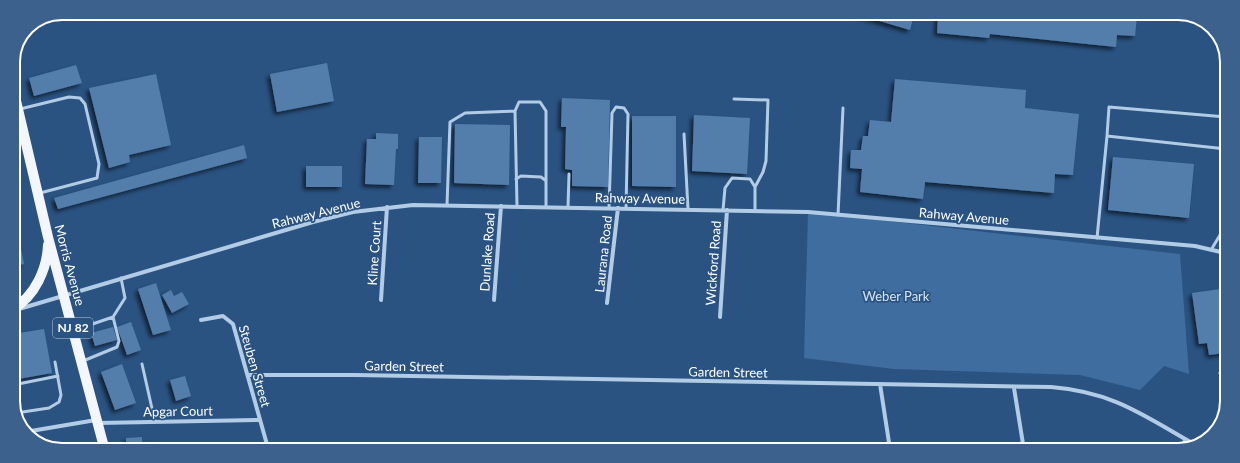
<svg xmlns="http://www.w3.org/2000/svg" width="1240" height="463" font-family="Lato,sans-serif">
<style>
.green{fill:#3f6d9f}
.building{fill:#537daa;filter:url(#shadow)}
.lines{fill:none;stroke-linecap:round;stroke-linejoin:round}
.lane{stroke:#b2cce6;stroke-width:3}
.street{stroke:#b2cce6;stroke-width:4}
.primary{stroke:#f3f7fd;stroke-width:10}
.labels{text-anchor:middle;stroke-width:3.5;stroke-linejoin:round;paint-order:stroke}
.shield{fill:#2a5382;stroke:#bfcbda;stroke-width:1}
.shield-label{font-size:12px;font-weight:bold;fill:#fff}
.street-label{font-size:13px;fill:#fff;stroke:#2a5382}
.park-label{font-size:13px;fill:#d5e5f5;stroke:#2a5382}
.rim{fill:none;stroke:#fff;stroke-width:2}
</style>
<defs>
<filter id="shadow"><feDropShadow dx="-3" dy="3" stdDeviation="2" flood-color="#0009"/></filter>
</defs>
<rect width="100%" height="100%" fill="#2a5382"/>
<path class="green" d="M 808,212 L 1180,254 L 1189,374 L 1164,366 L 1140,390 L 1080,375 L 894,369 L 804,358 Z"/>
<path class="building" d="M 859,15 L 914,15 L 910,30 Z
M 938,15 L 1137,16 L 1135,36 L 1117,35 L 1116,47 L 990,34 L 989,38 L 937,33 Z
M 327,63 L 334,101 L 277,112 L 270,74 Z
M 76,65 L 82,83 L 34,96 L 29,78 Z
M 156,74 L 171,145 L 129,155 L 130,162 L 109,168 L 89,88 Z
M 895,79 L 1026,90 L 1025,108 L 1079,114 L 1073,175 L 1055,174 L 1054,193 L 925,182 L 923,199 L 860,192 L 862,169 L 850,168 L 851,150 L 861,150 L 863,136 L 868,136 L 870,120 L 891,122 Z
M 562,98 L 610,100 L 608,187 L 572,186 L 572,170 L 565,169 L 566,127 L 561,127 Z
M 694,115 L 750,118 L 747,174 L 692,171 Z
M 632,116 L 676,116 L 676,187 L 632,186 Z
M 455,124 L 510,125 L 509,185 L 454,183 Z
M 376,133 L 398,134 L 398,149 L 396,149 L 394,185 L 365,184 L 367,139 L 376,139 Z
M 419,137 L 442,137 L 441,183 L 418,183 Z
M 244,145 L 247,158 L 58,209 L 54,198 Z
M 1113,157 L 1194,164 L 1189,218 L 1108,210 Z
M 306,166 L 342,166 L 342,187 L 306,187 Z
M 14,212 L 24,264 L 13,266 L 13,212 Z
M 13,273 L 15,273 L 20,292 L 13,293 Z
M 156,283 L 171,330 L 153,335 L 138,289 Z
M 1220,289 L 1225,319 L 1225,353 L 1209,355 L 1207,343 L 1199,344 L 1192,293 Z
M 171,290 L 174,296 L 182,292 L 189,304 L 172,313 L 162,295 Z
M 131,322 L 141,350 L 127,355 L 117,327 Z
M 113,327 L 117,340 L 95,346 L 91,333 Z
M 44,329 L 52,373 L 13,380 L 13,334 Z
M 122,364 L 136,403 L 115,410 L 101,372 Z
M 185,376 L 191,396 L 176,401 L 170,380 Z
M 142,437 L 142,442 L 161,442 L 161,448 L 126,447 L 126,438 Z
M 187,443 L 187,448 L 167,448 L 167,444 Z"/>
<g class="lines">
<path class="lane" d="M 847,19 L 848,15
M 734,99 L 768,100 L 766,161 L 763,172 L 755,187
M 20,109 L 69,97 L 80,98 L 85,104 L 99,164 L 97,178 L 40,193
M 684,134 L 688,209
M 1107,136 L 1109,107 L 1226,117
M 516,179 L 521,176 L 541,177 L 545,180
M 447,205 L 450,122 L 465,113 L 515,111
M 517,206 L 515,111 L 519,102 L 540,102 L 546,111 L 546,207
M 568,207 L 569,174
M 609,208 L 612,113 L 616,107 L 624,108 L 628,114 L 626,208
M 723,210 L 725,188 L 732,178 L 750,179 L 755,187 L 755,210
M 838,215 L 843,108
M 1097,238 L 1107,136 L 1226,149
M 1211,250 L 1226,225
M 75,330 L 113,317
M 83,361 L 117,347 L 119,341 L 113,317 L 125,298 L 121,278
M 142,364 L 155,422
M 1220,373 L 1225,375
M 13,385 L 58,376
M 16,413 L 49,408 L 59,402 L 61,395 L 55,362"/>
<path class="street" d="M 381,300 L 387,207
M 494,300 L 501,206
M 607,303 L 618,208
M 19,309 L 313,222 L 353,212 L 413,205 L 808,212 L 1195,246 L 1225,253
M 720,317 L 727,210
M 201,320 L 223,316 L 233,324 L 268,448
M 248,375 L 356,375 L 1051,387 C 1113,392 1143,415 1194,444
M 880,384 L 890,449
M 1014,388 L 1024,450
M 98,423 L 260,420
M 25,432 L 96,420
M 1178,450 L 1186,440"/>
<path class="primary" d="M 13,88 L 48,237 L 104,447
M 13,309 C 35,296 47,269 48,245"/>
</g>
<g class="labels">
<rect class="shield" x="53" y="318" width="40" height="20" rx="3"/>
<g class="shield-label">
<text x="73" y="332">NJ 82</text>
</g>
<g class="street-label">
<text transform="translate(640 198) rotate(1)" y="5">Rahway Avenue</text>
<text transform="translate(316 213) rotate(-14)" y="5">Rahway Avenue</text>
<text transform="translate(964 216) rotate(5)" y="5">Rahway Avenue</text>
<text transform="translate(487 252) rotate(-86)" y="5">Dunlake Road</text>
<text transform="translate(374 253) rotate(-86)" y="5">Kline Court</text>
<text transform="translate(603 254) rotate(-84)" y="5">Laurana Road</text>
<text transform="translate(713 263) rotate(-86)" y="5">Wickford Road</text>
<text transform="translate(70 265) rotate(75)" y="5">Morris Avenue</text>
<text transform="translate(255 366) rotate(74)" y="5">Steuben Street</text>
<text transform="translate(404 366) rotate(1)" y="5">Garden Street</text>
<text transform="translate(728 372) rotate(1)" y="5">Garden Street</text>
<text transform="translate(178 411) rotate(-1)" y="5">Apgar Court</text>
</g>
<g class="park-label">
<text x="896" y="301">Weber Park</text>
</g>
</g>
<path d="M0 0H1240V463H0ZM62 20H1178A42 42 0 0 1 1220 62V401A42 42 0 0 1 1178 443H62A42 42 0 0 1 20 401V62A42 42 0 0 1 62 20Z" fill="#3b618c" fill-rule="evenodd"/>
<path class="rim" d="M62 20H1178A42 42 0 0 1 1220 62V401A42 42 0 0 1 1178 443H62A42 42 0 0 1 20 401V62A42 42 0 0 1 62 20Z"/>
</svg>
